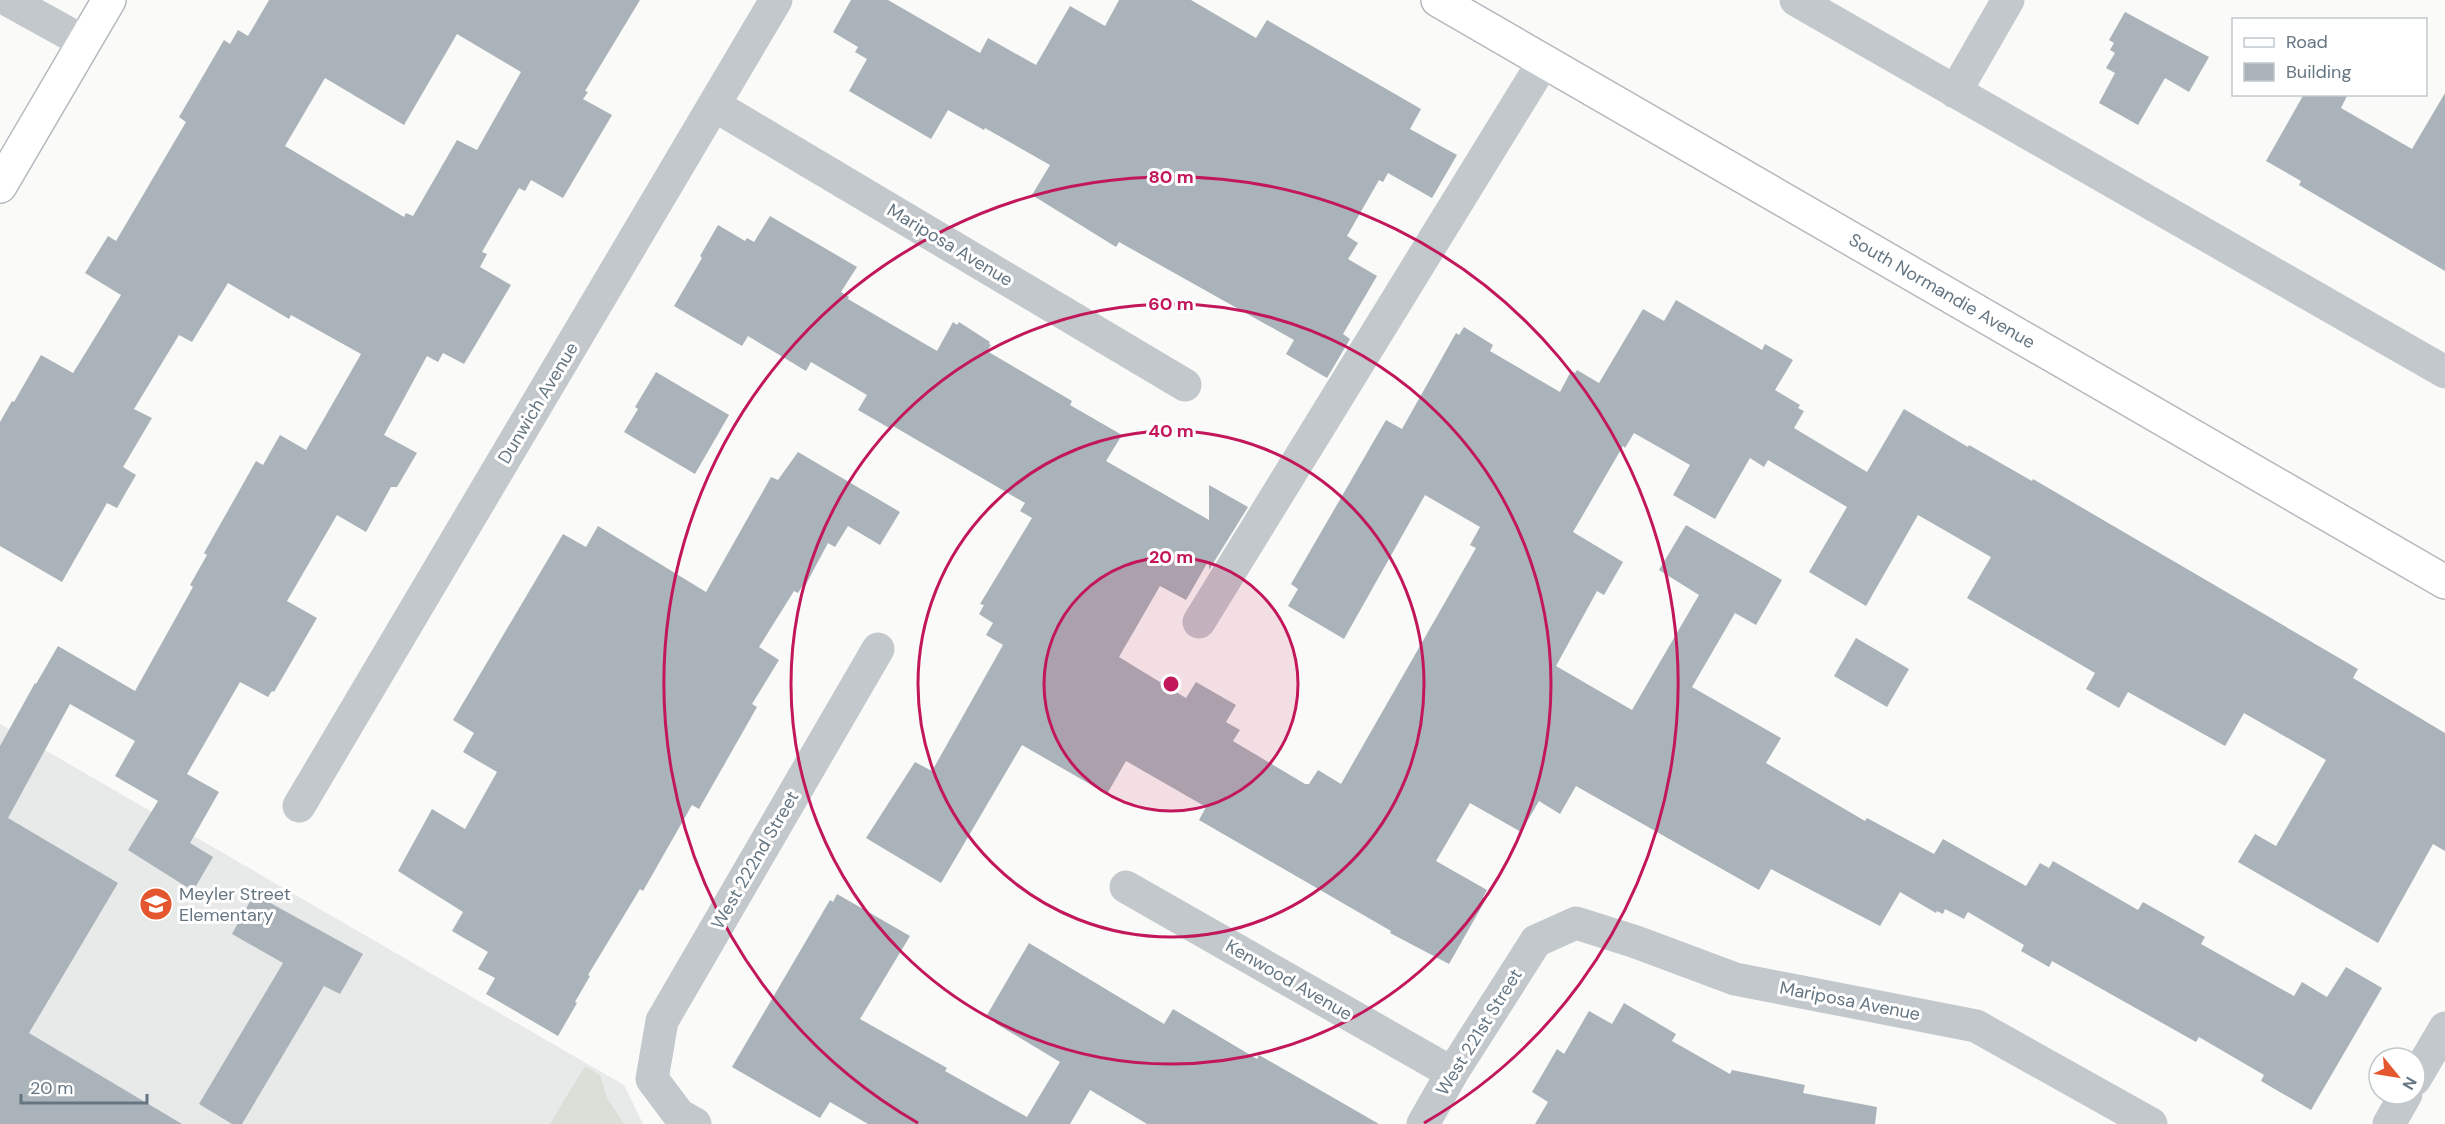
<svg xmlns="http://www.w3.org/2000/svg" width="2445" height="1124" font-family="'DM Sans',sans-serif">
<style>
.built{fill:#e8e9e9}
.green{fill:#dadfd7}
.building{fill:#aab3b9;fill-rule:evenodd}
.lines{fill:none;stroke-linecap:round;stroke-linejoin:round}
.secondary-casing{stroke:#b3babf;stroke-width:36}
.primary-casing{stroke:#b5babe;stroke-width:36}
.minor{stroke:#c3c8cc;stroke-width:33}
.tertiary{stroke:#c3c8cc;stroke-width:33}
.secondary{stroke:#fff;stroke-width:33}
.primary{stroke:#fff;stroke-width:33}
.ring{fill:none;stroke:#c2185b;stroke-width:3}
.labels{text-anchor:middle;stroke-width:6;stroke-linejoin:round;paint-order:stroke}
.street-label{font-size:18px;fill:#657683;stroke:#fff}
.poi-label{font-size:18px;fill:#657683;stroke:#fff;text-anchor:start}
.centre{fill:#c2185b;stroke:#fff;stroke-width:3}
.ring-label{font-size:18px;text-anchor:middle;font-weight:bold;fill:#c2185b;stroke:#fff;stroke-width:6;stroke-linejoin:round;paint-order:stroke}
</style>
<rect width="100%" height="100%" fill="#fafaf8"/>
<path class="built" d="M 0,724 L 624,1085 L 643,1124 L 0,1124 Z"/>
<path class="green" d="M 585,1066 L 600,1075 L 607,1098 L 624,1124 L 550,1124 Z"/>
<path class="building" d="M 269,0 L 640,0 L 585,91 L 588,92 L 583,99 L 612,115 L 563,198 L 531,180 L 525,191 L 519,188 L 482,252 L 487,254 L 480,267 L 511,285 L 464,364 L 443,353 L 438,362 L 427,356 L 384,435 L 417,453 L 397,487 L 391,487 L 366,532 L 337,515 L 287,601 L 317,618 L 274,692 L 272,691 L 268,697 L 240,682 L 187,774 L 219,792 L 190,843 L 213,857 L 193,891 L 128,850 L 158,801 L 115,776 L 135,741 L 70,704 L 8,818 L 118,883 L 29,1033 L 182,1124 L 0,1124 L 0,746 L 35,683 L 36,684 L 58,646 L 135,691 L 193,587 L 190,585 L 207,555 L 204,553 L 256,461 L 263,465 L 280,435 L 306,450 L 361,354 L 291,315 L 289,319 L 228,283 L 192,342 L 179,335 L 134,409 L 152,418 L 123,467 L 136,475 L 117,508 L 107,503 L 62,582 L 0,546 L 0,422 L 12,401 L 14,402 L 41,355 L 73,373 L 78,365 L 121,295 L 85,273 L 108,236 L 116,241 L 186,122 L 179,117 L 224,40 L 230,44 L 238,30 L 248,36 ZM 457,34 L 521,72 L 477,150 L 457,140 L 413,216 L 406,213 L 404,217 L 285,146 L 325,78 L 404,125 Z
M 851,0 L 888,0 L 980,53 L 988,38 L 1036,65 L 1070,6 L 1105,26 L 1119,0 L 1191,0 L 1256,38 L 1267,20 L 1421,109 L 1410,129 L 1457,155 L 1432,198 L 1388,173 L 1383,182 L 1379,180 L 1347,236 L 1358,243 L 1348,259 L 1377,276 L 1343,334 L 1350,339 L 1327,378 L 1286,354 L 1294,340 L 1119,242 L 1116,247 L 1032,195 L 1050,165 L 985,128 L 984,130 L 948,110 L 931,139 L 849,91 L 867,59 L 855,52 L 858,47 L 833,32 Z
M 2125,12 L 2209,57 L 2189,92 L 2165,78 L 2138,125 L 2099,103 L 2115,73 L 2106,68 L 2115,53 L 2110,50 L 2114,43 L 2109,40 Z
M 2445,93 L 2445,271 L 2299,185 L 2301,181 L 2266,161 L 2304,94 L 2348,94 L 2341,108 L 2412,149 Z
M 770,216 L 857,267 L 841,292 L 849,297 L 848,299 L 937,351 L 953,322 L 957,325 L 959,322 L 990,342 L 989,344 L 991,345 L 987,351 L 1072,401 L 1070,405 L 1122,435 L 1106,461 L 1209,520 L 1209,485 L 1248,507 L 1209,570 L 1209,560 L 1186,600 L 1160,586 L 1119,657 L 1186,698 L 1196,682 L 1236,705 L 1226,722 L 1240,730 L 1233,741 L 1305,784 L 1309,784 L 1318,770 L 1341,784 L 1476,548 L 1470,545 L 1480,527 L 1425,495 L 1344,639 L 1288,606 L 1298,589 L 1291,584 L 1386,420 L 1402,429 L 1456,333 L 1459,335 L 1464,327 L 1493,345 L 1490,351 L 1560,392 L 1571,371 L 1575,373 L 1577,370 L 1599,383 L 1643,309 L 1664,321 L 1676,300 L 1762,350 L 1765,344 L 1793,360 L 1775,390 L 1800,405 L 1798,408 L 1804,411 L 1794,428 L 1867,472 L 1904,409 L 1968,447 L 1969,445 L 2032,481 L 2033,479 L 2358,669 L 2353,678 L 2445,733 L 2445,851 L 2433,844 L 2378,943 L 2238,862 L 2255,834 L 2276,846 L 2326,760 L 2244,713 L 2225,746 L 2128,692 L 2119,708 L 2086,689 L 2095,673 L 1967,598 L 1991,557 L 1918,515 L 1866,606 L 1809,572 L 1847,507 L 1768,460 L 1764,467 L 1750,458 L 1715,519 L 1673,495 L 1690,465 L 1634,433 L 1625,448 L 1623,446 L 1573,532 L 1623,562 L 1604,595 L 1597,591 L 1556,666 L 1632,710 L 1699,595 L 1659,570 L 1686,525 L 1782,580 L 1756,625 L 1735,613 L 1692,687 L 1781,738 L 1766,763 L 1865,821 L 1867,818 L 1934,854 L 1943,839 L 2026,886 L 2040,863 L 2049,868 L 2053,861 L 2138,910 L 2143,902 L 2205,937 L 2201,944 L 2294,996 L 2302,982 L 2327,997 L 2346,967 L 2382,988 L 2311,1110 L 2261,1081 L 2264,1075 L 2199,1037 L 2196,1042 L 2052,961 L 2049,967 L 2021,951 L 2024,945 L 1968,912 L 1964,919 L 1945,909 L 1943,914 L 1937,911 L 1936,913 L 1900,892 L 1880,926 L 1771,869 L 1759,890 L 1576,786 L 1560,814 L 1539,801 L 1521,832 L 1470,803 L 1436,861 L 1487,890 L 1483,897 L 1486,899 L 1449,964 L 1390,933 L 1391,931 L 1199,820 L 1206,807 L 1126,761 L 1107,794 L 1022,745 L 941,883 L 866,838 L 915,762 L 932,771 L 1003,645 L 986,635 L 993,623 L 979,614 L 984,605 L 980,604 L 1032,518 L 1020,511 L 1025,503 L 893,426 L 891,429 L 858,410 L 867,395 L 811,362 L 806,371 L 748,336 L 742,346 L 674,306 L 702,258 L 700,256 L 718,225 L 745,241 L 747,238 L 754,242 Z
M 656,372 L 729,415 L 695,474 L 624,432 L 638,409 L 635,407 Z
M 798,452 L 900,512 L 880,545 L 848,526 L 835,547 L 828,543 L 805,586 L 803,585 L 798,593 L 794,591 L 759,647 L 779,660 L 752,704 L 757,707 L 699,809 L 692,805 L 643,891 L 640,889 L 588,975 L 590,976 L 575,1002 L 577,1003 L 558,1036 L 486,994 L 495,978 L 478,969 L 488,952 L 452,931 L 463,912 L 398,871 L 432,809 L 465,829 L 497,772 L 463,752 L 474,733 L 453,720 L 563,534 L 586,547 L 598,526 L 706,592 L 771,477 L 778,480 Z
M 1856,638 L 1909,669 L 1887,707 L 1834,676 Z
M 254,894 L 363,954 L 340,994 L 324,986 L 242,1124 L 232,1124 L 199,1104 L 283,963 L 232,934 Z
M 837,894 L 910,936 L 860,1019 L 947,1068 L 945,1071 L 1027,1117 L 1060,1062 L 995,1023 L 997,1021 L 987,1015 L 1029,943 L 1164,1024 L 1173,1009 L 1257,1059 L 1259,1055 L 1379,1124 L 1147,1124 L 1090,1090 L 1070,1124 L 868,1124 L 830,1102 L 820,1118 L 732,1067 L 830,900 L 833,902 Z
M 1624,1003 L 1676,1034 L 1672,1041 L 1730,1074 L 1732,1070 L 1805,1085 L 1803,1093 L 1877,1107 L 1875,1124 L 1535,1124 L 1548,1102 L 1532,1092 L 1557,1049 L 1564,1054 L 1589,1011 L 1612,1024 Z"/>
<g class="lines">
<defs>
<path id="secondary" d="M 0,186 L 109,0"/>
<path id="primary" d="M 1438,0 L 2445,582"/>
</defs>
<use href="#secondary" class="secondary-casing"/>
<use href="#primary" class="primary-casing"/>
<path class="minor" d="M 8,0 L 84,42
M 1796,0 L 2445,372
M 1955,92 L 2008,0
M 714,105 L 1185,385
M 1199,622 L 1544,61
M 299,806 L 776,0
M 1126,887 L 1452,1073
M 695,1124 L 679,1115 L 652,1079 L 662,1021 L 878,649
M 1423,1124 L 1452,1073 L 1536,941 L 1576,923 L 1636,942 L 1735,979 L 1976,1026 L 2151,1124"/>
<path class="tertiary" d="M 2415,1079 L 2445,1028
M 2389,1124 L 2406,1094"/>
<use href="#secondary" class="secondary"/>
<use href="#primary" class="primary"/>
</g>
<circle cx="1171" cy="684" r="127" fill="#c2185b" fill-opacity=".12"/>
<g class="ring">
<circle cx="1171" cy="684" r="127"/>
<circle cx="1171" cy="684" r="253"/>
<circle cx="1171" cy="684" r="380"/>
<path d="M918 1123A507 507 0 1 1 1424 1123"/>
</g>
<defs>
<symbol id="school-disc" viewBox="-11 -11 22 22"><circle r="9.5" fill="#e4572e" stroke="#fff"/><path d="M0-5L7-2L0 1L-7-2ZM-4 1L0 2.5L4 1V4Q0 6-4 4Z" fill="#fff"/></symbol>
</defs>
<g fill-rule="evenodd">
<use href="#school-disc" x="137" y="885" width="38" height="38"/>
</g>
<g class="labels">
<g class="street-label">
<text transform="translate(950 245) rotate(31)" y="6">Mariposa Avenue</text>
<text transform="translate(1942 291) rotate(30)" y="6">South Normandie Avenue</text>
<text transform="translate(538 403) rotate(-59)" y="6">Dunwich Avenue</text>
<text transform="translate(755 860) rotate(-60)" y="6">West 222nd Street</text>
<text transform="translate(1289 980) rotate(30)" y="6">Kenwood Avenue</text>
<text transform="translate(1850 1001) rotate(11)" y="6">Mariposa Avenue</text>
<text transform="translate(1479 1032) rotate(-58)" y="6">West 221st Street</text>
</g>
<g class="poi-label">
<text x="179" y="900">Meyler Street<tspan x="179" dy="21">Elementary</tspan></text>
</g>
</g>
<circle cx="1171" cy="684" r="9" class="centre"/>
<g class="ring-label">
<text x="1171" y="183">80 m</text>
<text x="1171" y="310">60 m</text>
<text x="1171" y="437">40 m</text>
<text x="1171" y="563">20 m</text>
</g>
<rect x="2232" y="18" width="195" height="78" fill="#ffffff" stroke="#c1c8cd" stroke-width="1.5"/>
<rect x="2244" y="38" width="30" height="9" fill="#ffffff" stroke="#c1c8cd" stroke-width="1.5"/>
<text x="2286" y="48" font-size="18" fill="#657683">Road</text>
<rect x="2244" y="63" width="30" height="18" fill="#aab3b9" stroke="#c1c8cd" stroke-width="1.5"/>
<text x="2286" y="78" font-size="18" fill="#657683">Building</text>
<g transform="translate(2397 1076) rotate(120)"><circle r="28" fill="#ffffff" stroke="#c1c8cd" stroke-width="1.5"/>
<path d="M0-4.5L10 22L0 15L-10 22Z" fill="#e4572e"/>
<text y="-9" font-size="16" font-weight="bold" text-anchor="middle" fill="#657683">N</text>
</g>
<path d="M21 1094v9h126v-9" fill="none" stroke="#657683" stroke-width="3"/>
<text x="30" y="1094" font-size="18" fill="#657683" stroke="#ffffff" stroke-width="4.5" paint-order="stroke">20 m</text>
</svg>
